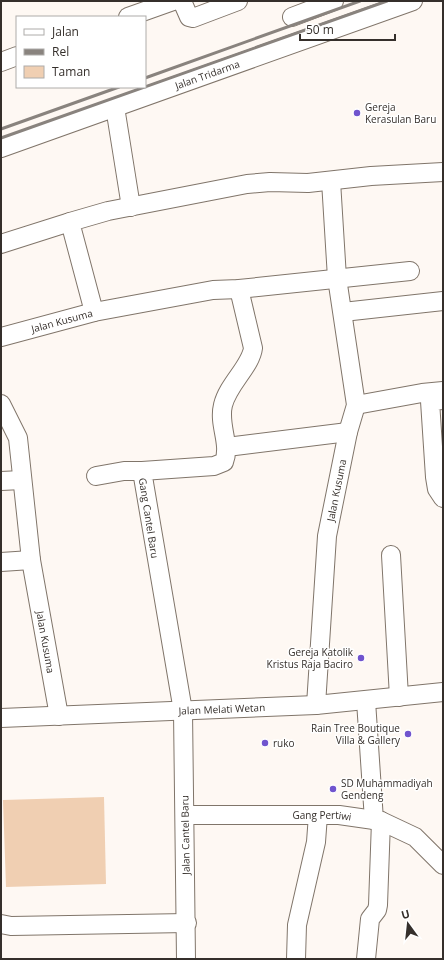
<svg xmlns="http://www.w3.org/2000/svg" width="444" height="960" font-family="'Open Sans',sans-serif">
<style>
.green{fill:#f0cfb2}
.lines{fill:none;stroke-linecap:round;stroke-linejoin:round}
.minor-casing{stroke:#80756a;stroke-width:20}
.minor{stroke:#fff;stroke-width:18}
.rail{stroke:#89837e;stroke-width:3}
.poi-dot{fill:#7054ce;stroke:#fff;stroke-width:1.5}
.labels{text-anchor:middle;stroke-width:3;stroke-linejoin:round;paint-order:stroke}
.street-label{font-size:10px;fill:#352f2b;stroke:#fff}
.poi-label{font-size:10px;fill:#352f2b;stroke:#fff;text-anchor:start}
</style>
<rect width="100%" height="100%" fill="#fef8f3"/>
<path class="green" d="M 104,797 L 106,884 L 6,887 L 3,800 Z"/>
<g class="lines">
<defs>
<g id="minor">
<path d="M 182,1 L 189,17 L 193,18 L 238,1"/>
<path d="M 128,17 L 173,1"/>
<path d="M 292,17 L 334,1"/>
<path d="M 1,62 L 17,56"/>
<path d="M 115,107 L 131,207"/>
<path id="s1" d="M 1,148 L 413,1"/>
<path d="M 1,244 L 70,222"/>
<path d="M 94,312 L 70,222 L 108,211 L 247,184 L 270,182 L 308,183 L 371,176 L 443,172"/>
<path d="M 343,312 L 443,301"/>
<path id="s2" d="M 1,337 L 94,312 L 213,290 L 239,289 L 410,271"/>
<path d="M 443,400 L 430,401 L 435,477 L 437,489 L 443,498"/>
<path id="s3" d="M 1,404 L 18,438 L 31,560 L 59,716"/>
<path d="M 356,405 L 422,393 L 443,391"/>
<path d="M 227,447 L 348,432"/>
<path d="M 96,476 L 124,471 L 142,471"/>
<path d="M 1,481 L 22,480"/>
<path d="M 391,555 L 399,697"/>
<path d="M 1,562 L 31,560"/>
<path d="M 366,701 L 374,820"/>
<path id="s4" d="M 316,705 L 327,536 L 348,432 L 356,405 L 337,278 L 331,181"/>
<path id="s5" d="M 1,718 L 316,705 L 443,692"/>
<path id="s6" d="M 185,815 L 339,815 L 381,821 L 415,837 L 443,865"/>
<path d="M 1,924 L 11,926 L 187,923"/>
<path d="M 186,959 L 183,711 L 142,471 L 214,466 L 224,462 C 231,443 218,425 223,405 C 228,384 251,366 253,348 L 239,289"/>
<path d="M 296,959 L 297,925 L 316,842 L 318,815"/>
<path d="M 366,959 L 370,919 L 377,910 L 378,905 L 381,821"/>
</g>
</defs>
<use href="#minor" class="minor-casing"/>
<use href="#minor" class="minor"/>
<path class="rail" d="M 145,78 L 360,1
M 1,129 L 119,87
M 1,138 L 387,1"/>
</g>
<g class="poi-dot">
<circle cx="357" cy="113" r="4"/>
<circle cx="361" cy="658" r="4"/>
<circle cx="408" cy="734" r="4"/>
<circle cx="265" cy="743" r="4"/>
<circle cx="333" cy="789" r="4"/>
</g>
<g class="labels">
<g class="street-label">
<text dy="4" stroke="none"><textPath href="#s1" startOffset="219">Jalan Tridarma</textPath></text>
<text dy="4" stroke="none"><textPath href="#s2" startOffset="63">Jalan Kusuma</textPath></text>
<text dy="4" stroke="none"><textPath href="#s4" startOffset="216">Jalan Kusuma</textPath></text>
<text transform="translate(149 518) rotate(81)" y="4">Gang Cantel Baru</text>
<text dy="4" stroke="none"><textPath href="#s3" startOffset="244">Jalan Kusuma</textPath></text>
<text dy="4" stroke="none"><textPath href="#s5" startOffset="221">Jalan Melati Wetan</textPath></text>
<text dy="4" stroke="none"><textPath href="#s6" startOffset="137">Gang Pertiwi</textPath></text>
<text transform="translate(185 835) rotate(-91)" y="4">Jalan Cantel Baru</text>
</g>
<g class="poi-label">
<text x="365" y="111">Gereja<tspan x="365" dy="12">Kerasulan Baru</tspan></text>
<text x="353" y="656" text-anchor="end">Gereja Katolik<tspan x="353" dy="12">Kristus Raja Baciro</tspan></text>
<text x="400" y="732" text-anchor="end">Rain Tree Boutique<tspan x="400" dy="12">Villa &amp; Gallery</tspan></text>
<text x="273" y="747">ruko</text>
<text x="341" y="787">SD Muhammadiyah<tspan x="341" dy="12">Gendeng</tspan></text>
</g>
</g>
<rect width="444" height="960" fill="none" stroke="#352f2b" stroke-width="4"/>
<rect x="16" y="16" width="130" height="72" fill="#ffffff" stroke="#aeacaa"/>
<rect x="24" y="29" width="20" height="6" fill="#ffffff" stroke="#aeacaa"/>
<text x="52" y="36" font-size="12" fill="#352f2b">Jalan</text>
<rect x="24" y="49" width="20" height="6" fill="#89837e" stroke="#aeacaa"/>
<text x="52" y="56" font-size="12" fill="#352f2b">Rel</text>
<rect x="24" y="66" width="20" height="12" fill="#f0cfb2" stroke="#aeacaa"/>
<text x="52" y="76" font-size="12" fill="#352f2b">Taman</text>
<g transform="translate(408 924) rotate(345)" stroke="#ffffff" stroke-width="3" paint-order="stroke">
<path d="M0-3L7 15L0 10L-7 15Z" fill="#352f2b"/>
<text y="-6" font-size="11" font-weight="bold" text-anchor="middle" fill="#352f2b">U</text>
</g>
<path d="M300 34v6h95v-6" fill="none" stroke="#352f2b" stroke-width="2"/>
<text x="306" y="34" font-size="12" fill="#352f2b" stroke="#ffffff" stroke-width="3" paint-order="stroke">50 m</text>
</svg>
